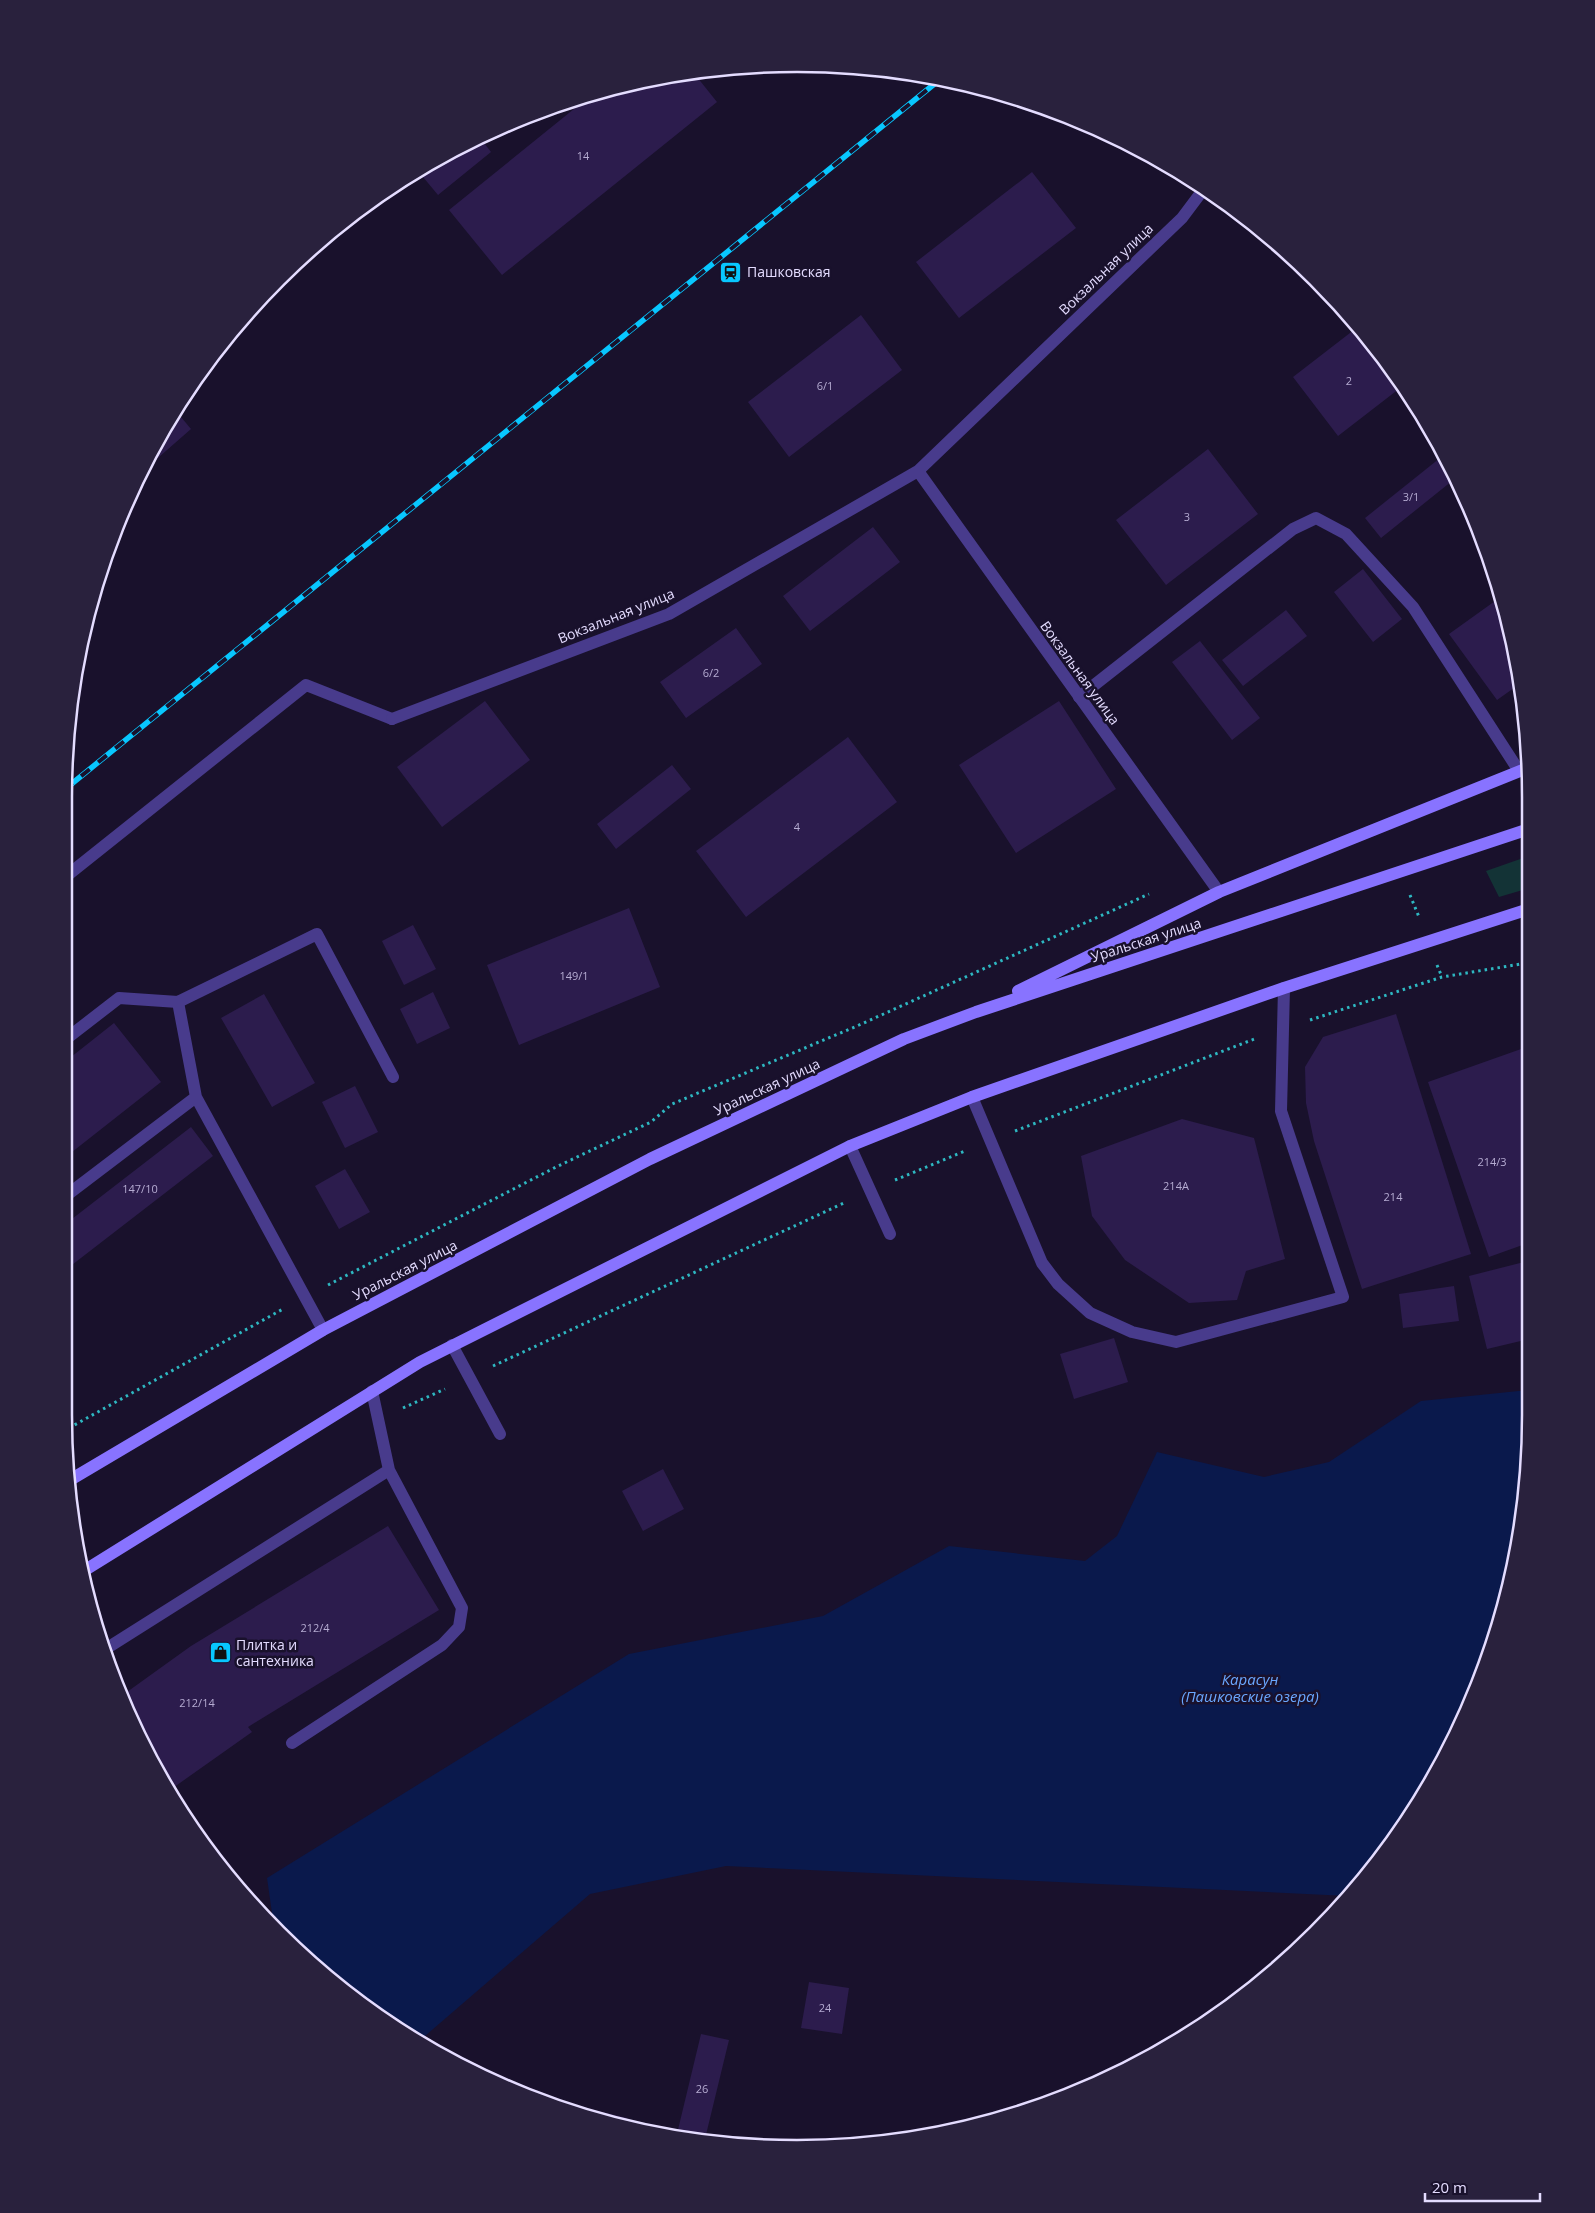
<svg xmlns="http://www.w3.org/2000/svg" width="1595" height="2213" font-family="'Open Sans',sans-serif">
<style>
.green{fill:#133336}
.water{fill:#0a194c}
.building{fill:#2c1c4d}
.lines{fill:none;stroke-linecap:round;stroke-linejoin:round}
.path{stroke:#2eb7c1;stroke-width:3;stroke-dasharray:2.5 4;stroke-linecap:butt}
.lane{stroke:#483b8c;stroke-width:12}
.street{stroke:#483b8c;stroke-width:12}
.secondary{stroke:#8873ff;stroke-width:12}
.rail-casing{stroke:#08c7ff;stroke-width:5.5}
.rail{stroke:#19112c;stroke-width:4;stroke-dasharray:11;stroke-linecap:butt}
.labels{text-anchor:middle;stroke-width:5;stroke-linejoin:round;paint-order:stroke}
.number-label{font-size:11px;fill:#b6acd2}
.street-label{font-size:14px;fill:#e4dcff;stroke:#19112c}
.poi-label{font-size:14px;fill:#e4dcff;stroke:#19112c;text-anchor:start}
.water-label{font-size:15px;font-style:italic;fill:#6aa7ff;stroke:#19112c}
.rim{fill:none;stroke:#e4dcff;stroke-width:2.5}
</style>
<rect width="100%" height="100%" fill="#19112c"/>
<path class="green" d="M 1526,857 L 1526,889 L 1499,897 L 1486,871 Z"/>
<path class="water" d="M 1529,1390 L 1530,1463 L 1506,1606 L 1455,1740 L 1379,1862 L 1348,1896 L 726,1866 L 590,1894 L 418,2042 L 390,2026 L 314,1967 L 274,1927 L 267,1878 L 629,1654 L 823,1616 L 949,1546 L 1085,1561 L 1117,1536 L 1157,1452 L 1264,1477 L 1329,1462 L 1421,1401 Z"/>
<path class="building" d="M 693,72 L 717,102 L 502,275 L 449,210 L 590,96 Z
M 481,139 L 491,152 L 438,195 L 418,171 L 431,162 Z
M 1032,172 L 1076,228 L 959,318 L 916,262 Z
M 861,315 L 902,370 L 789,457 L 748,402 Z
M 1359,326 L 1404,385 L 1338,436 L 1293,377 Z
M 176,411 L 191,429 L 151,464 L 147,461 L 162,430 Z
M 1208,449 L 1258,514 L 1166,585 L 1116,520 Z
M 1445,454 L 1457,477 L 1381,538 L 1365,518 Z
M 873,527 L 900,562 L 810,631 L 783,596 Z
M 1363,569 L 1402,619 L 1373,642 L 1334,592 Z
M 1502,596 L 1506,607 L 1521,683 L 1497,700 L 1449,634 Z
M 1286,610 L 1307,636 L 1243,686 L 1222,660 Z
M 736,628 L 762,664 L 686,718 L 660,682 Z
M 1200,641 L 1260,718 L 1232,740 L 1172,662 Z
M 485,701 L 530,760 L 442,827 L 397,767 Z
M 1059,701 L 1116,789 L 1016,853 L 959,765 Z
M 848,737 L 897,802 L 746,917 L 696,851 Z
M 672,765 L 691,789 L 616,849 L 597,824 Z
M 629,908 L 660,987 L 519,1045 L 487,965 Z
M 413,925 L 436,969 L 404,985 L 382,941 Z
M 433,992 L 450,1028 L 417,1044 L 400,1009 Z
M 264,994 L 315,1083 L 272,1107 L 221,1018 Z
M 1396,1014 L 1471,1254 L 1362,1289 L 1314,1141 L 1306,1103 L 1305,1067 L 1323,1037 Z
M 114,1023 L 161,1082 L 67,1156 L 66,1061 Z
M 1527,1047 L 1528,1243 L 1489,1257 L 1428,1082 Z
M 355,1086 L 378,1132 L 345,1148 L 322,1102 Z
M 1182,1119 L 1254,1138 L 1285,1259 L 1246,1271 L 1237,1300 L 1189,1303 L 1125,1260 L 1092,1216 L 1081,1156 Z
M 191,1127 L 213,1156 L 68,1268 L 68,1222 Z
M 345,1169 L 370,1212 L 339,1229 L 315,1186 Z
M 1528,1261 L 1529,1339 L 1487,1349 L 1469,1276 Z
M 1454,1286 L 1459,1321 L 1403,1328 L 1399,1294 Z
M 1114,1338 L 1128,1382 L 1074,1399 L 1060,1354 Z
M 663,1469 L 684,1509 L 643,1531 L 622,1491 Z
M 388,1526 L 439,1610 L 248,1727 L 252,1732 L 170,1790 L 120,1697 L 191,1646 Z
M 809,1982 L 849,1988 L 842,2034 L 801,2028 Z
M 701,2034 L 729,2040 L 704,2143 L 676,2138 Z
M 589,2109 L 627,2118 L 624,2128 L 607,2124 L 587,2116 Z"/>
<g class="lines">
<path class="path" d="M 1410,895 L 1419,917
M 1437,965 L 1442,977
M 1310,1020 L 1442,977 L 1527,963
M 1015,1131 L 1257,1038
M 895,1180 L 965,1151
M 328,1285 L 556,1167 L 651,1122 L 672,1104 L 857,1026 L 1149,894
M 493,1366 L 846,1202
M 403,1408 L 445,1389
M 69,1428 L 283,1309"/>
<path class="lane" d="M 1079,697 L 1293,529 L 1316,518 L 1346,534 L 1413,607 L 1519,771
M 64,878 L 306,685 L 392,719
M 66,1039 L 119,998 L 178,1002
M 972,1097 L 1042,1263 L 1058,1284 L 1090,1313 L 1132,1332 L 1176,1342 L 1343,1297 L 1281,1111 L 1284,988
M 850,1146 L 890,1234
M 67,1195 L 196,1097
M 323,1330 L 196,1097 L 178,1002 L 317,934 L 393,1077
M 452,1345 L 500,1434
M 104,1650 L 389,1470 L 372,1391
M 292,1743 L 442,1645 L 459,1627 L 462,1608 L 389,1470"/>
<path class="street" d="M 1203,190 L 1182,218 L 918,471 L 1219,892
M 392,719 L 669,614 L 918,471"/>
<path class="secondary" d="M 1018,991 L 1219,892 L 1525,769
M 70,1480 L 323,1330 L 650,1159 L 904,1039 L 976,1012 L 1526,830
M 82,1572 L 420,1362 L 850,1146 L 972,1097 L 1284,988 L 1526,910"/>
<defs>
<path id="rail" d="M 64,790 L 938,81"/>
</defs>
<use href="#rail" class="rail-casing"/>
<use href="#rail" class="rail"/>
</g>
<defs>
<symbol id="station-square" viewBox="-11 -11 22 22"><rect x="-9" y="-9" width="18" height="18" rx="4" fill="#08c7ff" stroke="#19112c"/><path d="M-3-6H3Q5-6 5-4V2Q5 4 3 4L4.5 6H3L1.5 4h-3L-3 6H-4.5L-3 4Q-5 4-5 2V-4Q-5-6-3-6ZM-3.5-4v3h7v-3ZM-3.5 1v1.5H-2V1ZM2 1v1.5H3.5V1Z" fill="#111"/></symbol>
<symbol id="shop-square" viewBox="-11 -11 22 22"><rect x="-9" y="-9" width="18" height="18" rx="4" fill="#08c7ff" stroke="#19112c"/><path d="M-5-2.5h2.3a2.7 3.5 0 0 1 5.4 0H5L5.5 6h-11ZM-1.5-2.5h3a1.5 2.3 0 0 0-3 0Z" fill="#111"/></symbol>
</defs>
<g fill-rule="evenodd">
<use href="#station-square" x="718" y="260" width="25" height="25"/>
<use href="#shop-square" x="208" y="1640" width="25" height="25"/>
</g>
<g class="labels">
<g class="number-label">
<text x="583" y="160">14</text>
<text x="1349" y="385">2</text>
<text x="825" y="390">6/1</text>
<text x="1411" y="501">3/1</text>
<text x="1187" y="521">3</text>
<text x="711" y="677">6/2</text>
<text x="797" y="831">4</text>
<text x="574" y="980">149/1</text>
<text x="1492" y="1166">214/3</text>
<text x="1176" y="1190">214А</text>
<text x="140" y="1193">147/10</text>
<text x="1393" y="1201">214</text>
<text x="315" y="1632">212/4</text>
<text x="197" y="1707">212/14</text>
<text x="825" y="2012">24</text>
<text x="702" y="2093">26</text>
</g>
<g class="street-label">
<text transform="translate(1106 269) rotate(-44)" y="5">Вокзальная улица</text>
<text transform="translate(616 616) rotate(-22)" y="5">Вокзальная улица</text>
<text transform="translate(1080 673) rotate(54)" y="5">Вокзальная улица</text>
<text transform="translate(1146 940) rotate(-18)" y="5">Уральская улица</text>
<text transform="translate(767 1087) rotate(-25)" y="5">Уральская улица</text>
<text transform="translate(405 1270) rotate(-27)" y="5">Уральская улица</text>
</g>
<g class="poi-label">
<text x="747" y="277">Пашковская</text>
<text x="236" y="1650">Плитка и<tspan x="236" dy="16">сантехника</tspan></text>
</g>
<g class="water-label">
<text x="1250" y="1685">Карасун<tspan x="1250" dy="17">(Пашковские озера)</tspan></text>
</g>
</g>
<path d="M0 0H1595V2213H0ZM797 72H797A725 725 0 0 1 1522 797V1415A725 725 0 0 1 797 2140H797A725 725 0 0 1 72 1415V797A725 725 0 0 1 797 72Z" fill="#29213d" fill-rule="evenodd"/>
<path class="rim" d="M797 72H797A725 725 0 0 1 1522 797V1415A725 725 0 0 1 797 2140H797A725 725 0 0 1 72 1415V797A725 725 0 0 1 797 72Z"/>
<path d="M1425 2193v8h115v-8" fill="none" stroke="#e4dcff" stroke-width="2.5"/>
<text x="1432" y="2193" font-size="15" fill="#e4dcff" stroke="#19112c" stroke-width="4" paint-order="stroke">20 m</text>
</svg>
